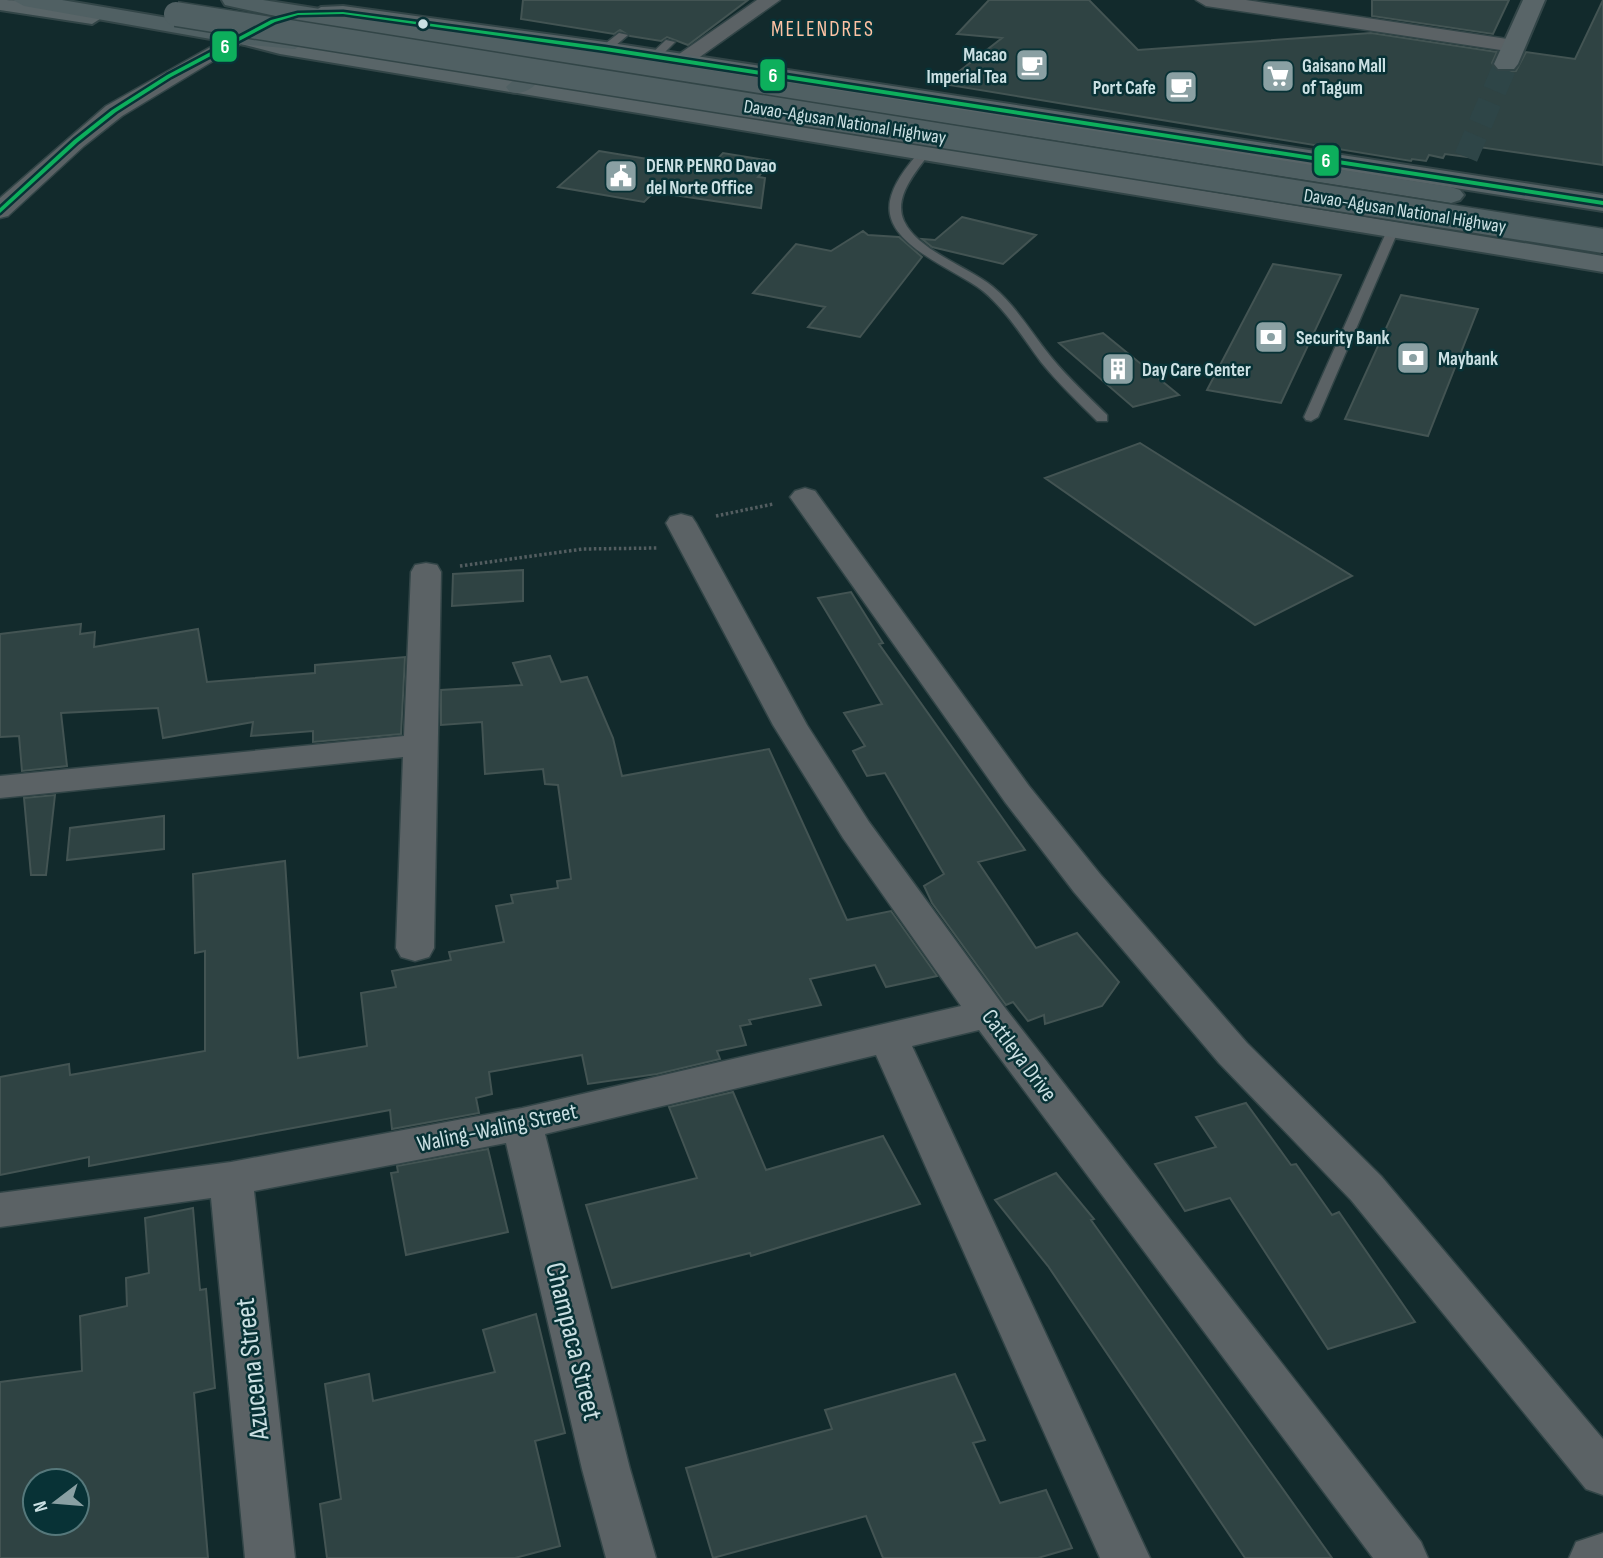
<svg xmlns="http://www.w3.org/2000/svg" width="1603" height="1558" font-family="'Sofia Sans Condensed',sans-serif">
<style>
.building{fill:#2f4343;stroke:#435453;stroke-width:2;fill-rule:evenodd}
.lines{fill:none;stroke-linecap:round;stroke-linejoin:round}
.secondary-tunnel{stroke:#2e4547;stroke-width:24;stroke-dasharray:24 12;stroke-linecap:butt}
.lane-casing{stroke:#324547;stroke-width:3}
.street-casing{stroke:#324547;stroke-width:3}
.secondary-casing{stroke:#324547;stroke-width:4}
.highway-casing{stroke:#324547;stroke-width:4}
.path{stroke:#535d60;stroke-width:3.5;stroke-dasharray:2.5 2.5;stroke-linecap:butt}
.lane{fill:#5b6265;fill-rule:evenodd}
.street{fill:#5b6265;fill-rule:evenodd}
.secondary{fill:#596568;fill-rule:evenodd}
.highway{fill:#506063;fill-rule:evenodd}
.highway-bridge-casing{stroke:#324547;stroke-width:27;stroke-linecap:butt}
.highway-bridge{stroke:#506063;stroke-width:24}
.bus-1-casing{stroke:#083236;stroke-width:5}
.bus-1{fill:#0daf5c;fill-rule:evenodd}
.bus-dot{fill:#cbe0e3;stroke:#083236;stroke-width:2.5}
.labels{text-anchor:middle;stroke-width:5;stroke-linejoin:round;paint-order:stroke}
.far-poi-label{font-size:19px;font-weight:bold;fill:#cbe0e3;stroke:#083236;text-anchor:start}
.far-street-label{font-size:19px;fill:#cbe0e3;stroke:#083236}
.far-neighbourhood-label{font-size:21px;letter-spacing:2px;fill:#fec3a4;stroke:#083236}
.street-label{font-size:23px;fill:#cbe0e3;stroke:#083236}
.near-street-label{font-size:28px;fill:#cbe0e3;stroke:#083236}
.line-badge{stroke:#083236;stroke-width:2.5}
.badge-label{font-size:19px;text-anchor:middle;font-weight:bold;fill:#fff}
</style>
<rect width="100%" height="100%" fill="#122a2c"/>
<path class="building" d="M 523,0 L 748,0 L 688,45 L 667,37 L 661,41 L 630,36 L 620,30 L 614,34 L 521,19 Z
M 989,0 L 1089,0 L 1138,50 L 1371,33 L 1497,52 L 1492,63 L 1498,72 L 1516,71 L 1526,52 L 1575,59 L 1603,0 L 1603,165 L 1479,147 L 1474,158 L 1445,154 L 1443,158 L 1429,155 L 1426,161 L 1412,159 L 1411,161 L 943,84 L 1002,38 L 957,34 Z
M 1372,0 L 1509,0 L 1493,34 L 1372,16 Z
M 599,151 L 708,169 L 723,153 L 772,161 L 758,177 L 765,178 L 761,208 L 654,192 L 644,202 L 558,187 Z
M 962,217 L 1036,235 L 1003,264 L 932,247 L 922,239 L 935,240 Z
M 863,231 L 868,235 L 899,237 L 922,257 L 860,337 L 808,327 L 825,307 L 753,293 L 796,244 L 831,251 Z
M 1273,264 L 1341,275 L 1281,403 L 1207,390 Z
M 1401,295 L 1478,309 L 1428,436 L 1345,419 Z
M 1103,333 L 1179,395 L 1133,407 L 1059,343 Z
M 1140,443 L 1352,576 L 1255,625 L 1045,478 Z
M 523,570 L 523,601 L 452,606 L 453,574 Z
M 851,592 L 883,643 L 879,644 L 1025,850 L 978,862 L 1036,948 L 1077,933 L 1119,982 L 1102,1006 L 1045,1024 L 1044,1015 L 1028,1021 L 1013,1002 L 1006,1005 L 932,903 L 924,886 L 944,874 L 885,773 L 867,776 L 853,751 L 865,746 L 844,713 L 882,704 L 818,598 Z
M 81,624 L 80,634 L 95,632 L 94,647 L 198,629 L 207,682 L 315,673 L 315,665 L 405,657 L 401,734 L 313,742 L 313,731 L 251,736 L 253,722 L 163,738 L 158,708 L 61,713 L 67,766 L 22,771 L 19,736 L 0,737 L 0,634 Z
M 550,656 L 561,682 L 587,677 L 613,738 L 622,776 L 769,749 L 847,920 L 891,911 L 937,976 L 886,987 L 875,965 L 810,979 L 821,1005 L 749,1020 L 751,1024 L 740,1026 L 746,1045 L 717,1051 L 720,1059 L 657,1074 L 588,1084 L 582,1055 L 489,1072 L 492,1094 L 476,1098 L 479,1113 L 392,1129 L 390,1110 L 89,1166 L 89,1157 L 0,1175 L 0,1077 L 69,1064 L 70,1075 L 205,1051 L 205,951 L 195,953 L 193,874 L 285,861 L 298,1058 L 367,1046 L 361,993 L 396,987 L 392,971 L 451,960 L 449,952 L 504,942 L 496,906 L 513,903 L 511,895 L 558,888 L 557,881 L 571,879 L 558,785 L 545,784 L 543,769 L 485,774 L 482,722 L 441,725 L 441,690 L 522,685 L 513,663 Z
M 55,795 L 46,875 L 31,875 L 24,798 Z
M 164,816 L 164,849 L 67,860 L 70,828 Z
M 733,1092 L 766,1170 L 883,1136 L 920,1204 L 751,1256 L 750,1253 L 612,1288 L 586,1205 L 697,1178 L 669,1107 Z
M 1246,1103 L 1291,1165 L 1296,1164 L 1332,1215 L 1339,1212 L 1415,1322 L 1328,1349 L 1230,1198 L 1185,1211 L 1155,1164 L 1216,1147 L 1196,1117 Z
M 488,1149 L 508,1232 L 406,1255 L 391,1173 L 398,1172 L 397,1166 Z
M 1056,1173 L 1094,1219 L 1091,1220 L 1332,1558 L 1245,1558 L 1048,1266 L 995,1200 Z
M 193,1208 L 200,1290 L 206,1289 L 215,1388 L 194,1393 L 208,1558 L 0,1558 L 0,1382 L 82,1371 L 80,1316 L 127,1306 L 126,1278 L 149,1273 L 145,1218 ZM 35,1481 L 77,1481 L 77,1523 L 35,1523 Z
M 536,1314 L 565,1433 L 535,1441 L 560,1546 L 515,1558 L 327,1558 L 320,1504 L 341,1499 L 325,1384 L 369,1374 L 373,1401 L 495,1372 L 483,1330 Z
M 955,1374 L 985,1440 L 973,1443 L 1000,1503 L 1046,1490 L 1072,1548 L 1038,1558 L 883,1558 L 866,1516 L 713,1558 L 686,1468 L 832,1429 L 825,1410 Z"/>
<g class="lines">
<path class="secondary-tunnel" d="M 1466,157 L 1506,64"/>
<defs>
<path id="lane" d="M 619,33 L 628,35 L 609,51 L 601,51 L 601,47 Z
M 666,40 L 675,42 L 658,59 L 650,59 L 650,55 Z
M 919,152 L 929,154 C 916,172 893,197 904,221 C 918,251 969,267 993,287 C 1017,307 1032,334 1051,357 C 1068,378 1088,396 1107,415 L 1107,421 L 1097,421 C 1078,402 1058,383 1041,362 C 1023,338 1007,311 983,291 C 958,271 896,249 890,214 C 886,191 906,168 919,152 Z
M 1389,226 L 1399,229 L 1318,417 L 1311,421 L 1306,420 L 1304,417 Z"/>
<path id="street" d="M 757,0 L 780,0 L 673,76 L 659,76 L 655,72 L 659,68 Z
M 1196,0 L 1246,0 L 1514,40 L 1524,46 L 1514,52 L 1206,6 Z
M 239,31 L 246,33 L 249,37 L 246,41 L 122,116 L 84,146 L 8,216 L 0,218 L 0,198 L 106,106 Z
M 805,488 L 815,491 L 1029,786 L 1100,874 L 1247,1043 L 1381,1176 L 1603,1439 L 1603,1495 L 1586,1489 L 1351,1200 L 1219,1063 L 1074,892 L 1005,802 L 790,497 L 795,491 Z
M 681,514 L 692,517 L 696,523 L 807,725 L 869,822 L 1002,1004 L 1421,1542 L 1428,1558 L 1373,1558 L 979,1030 L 912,1046 L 1150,1558 L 1100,1558 L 876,1055 L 545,1134 L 630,1469 L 656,1558 L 606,1558 L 582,1469 L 506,1143 L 254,1191 L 295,1558 L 245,1558 L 211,1198 L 0,1227 L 0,1193 L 231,1162 L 522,1108 L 961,1006 L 843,838 L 773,725 L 666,523 L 670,517 Z
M 426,563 L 437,565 L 441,572 L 434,948 L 429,957 L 415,961 L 401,957 L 396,948 L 403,757 L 0,798 L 0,776 L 404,736 L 411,572 L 415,565 Z
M 1603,1533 L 1603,1558 L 1569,1558 L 1576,1542 Z"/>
<path id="secondary" d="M 0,0 C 18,0 94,4 103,17 L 92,24 L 0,10 Z
M 1523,0 L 1545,0 L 1518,64 L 1514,69 L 1498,69 L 1494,64 Z
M 343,6 L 605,42 L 1603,195 L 1603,211 L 605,56 L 343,20 L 321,21 L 310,14 L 321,7 Z
M 241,30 L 281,40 L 1603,256 L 1603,272 L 280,54 L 233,42 L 230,37 Z"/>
<path id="highway" d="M 13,0 L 62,0 L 239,30 L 295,35 L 306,42 L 295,49 L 239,44 L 24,6 Z
M 222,0 L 263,0 L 1451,187 L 1460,190 L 1464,195 L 1460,200 L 1451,203 L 298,21 L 225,5 Z
M 529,71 L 537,73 L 541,78 C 533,89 523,95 510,92 L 506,87 L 521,73 Z"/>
</defs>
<use href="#lane" class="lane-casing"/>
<use href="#street" class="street-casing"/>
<use href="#secondary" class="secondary-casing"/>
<use href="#highway" class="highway-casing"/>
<path class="path" d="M 716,516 L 773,504
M 460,566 L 583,549 L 657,548"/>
<use href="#lane" class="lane"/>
<use href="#street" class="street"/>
<use href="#secondary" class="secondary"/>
<use href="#highway" class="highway"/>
<defs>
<path id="highway-bridge" d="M 176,14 L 1603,241"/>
</defs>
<use href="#highway-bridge" class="highway-bridge-casing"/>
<use href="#highway-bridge" class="highway-bridge"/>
<defs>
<path id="bus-1" d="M 343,12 L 605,47 L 1603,201 L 1603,205 L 605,51 L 343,14 L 298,15 L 275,22 L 171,77 L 116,112 L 78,142 L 0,213 L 0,208 L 74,140 L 112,110 L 167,75 L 271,20 L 298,13 Z"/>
</defs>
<use href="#bus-1" class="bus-1-casing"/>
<use href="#bus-1" class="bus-1"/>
</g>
<defs>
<symbol id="cafe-square" viewBox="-11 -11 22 22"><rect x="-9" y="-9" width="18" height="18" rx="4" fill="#8aa0a3" stroke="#083236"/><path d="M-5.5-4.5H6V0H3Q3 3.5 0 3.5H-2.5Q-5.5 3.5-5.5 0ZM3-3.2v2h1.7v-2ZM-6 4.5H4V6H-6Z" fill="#fff"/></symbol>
<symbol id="supermarket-square" viewBox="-11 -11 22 22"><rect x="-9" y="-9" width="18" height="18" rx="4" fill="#8aa0a3" stroke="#083236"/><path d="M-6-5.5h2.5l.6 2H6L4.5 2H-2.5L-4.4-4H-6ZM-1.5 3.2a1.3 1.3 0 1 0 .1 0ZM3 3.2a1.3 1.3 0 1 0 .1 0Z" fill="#fff"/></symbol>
<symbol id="civic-square" viewBox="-11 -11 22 22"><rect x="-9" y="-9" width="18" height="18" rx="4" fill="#8aa0a3" stroke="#083236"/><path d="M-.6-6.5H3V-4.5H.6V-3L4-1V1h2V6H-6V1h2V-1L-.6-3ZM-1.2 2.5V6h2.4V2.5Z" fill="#fff"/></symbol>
<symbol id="bank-square" viewBox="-11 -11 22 22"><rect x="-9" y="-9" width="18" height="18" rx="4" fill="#8aa0a3" stroke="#083236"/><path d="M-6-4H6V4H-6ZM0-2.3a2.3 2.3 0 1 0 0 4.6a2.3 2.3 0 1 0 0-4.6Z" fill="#fff"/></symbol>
<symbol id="building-square" viewBox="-11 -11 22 22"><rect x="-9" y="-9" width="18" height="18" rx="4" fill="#8aa0a3" stroke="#083236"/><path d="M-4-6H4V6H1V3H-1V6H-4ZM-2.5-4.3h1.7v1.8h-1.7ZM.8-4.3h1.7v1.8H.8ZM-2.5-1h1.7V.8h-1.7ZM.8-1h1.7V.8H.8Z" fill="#fff"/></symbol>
</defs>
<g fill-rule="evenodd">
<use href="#cafe-square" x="1013" y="46" width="38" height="38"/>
<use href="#supermarket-square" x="1259" y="57" width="38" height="38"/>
<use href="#cafe-square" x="1162" y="68" width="38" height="38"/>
<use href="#civic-square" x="602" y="157" width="38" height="38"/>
<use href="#bank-square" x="1252" y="318" width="38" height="38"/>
<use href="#bank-square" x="1394" y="339" width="38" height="38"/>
<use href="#building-square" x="1099" y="350" width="38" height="38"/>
</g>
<circle class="bus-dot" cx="423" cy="24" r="6"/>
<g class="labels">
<g class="far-poi-label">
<text x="1007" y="61" text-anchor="end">Macao<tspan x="1007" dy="22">Imperial Tea</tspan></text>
<text x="1302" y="72">Gaisano Mall<tspan x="1302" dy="22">of Tagum</tspan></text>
<text x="1156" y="94" text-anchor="end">Port Cafe</text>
<text x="646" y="172">DENR PENRO Davao<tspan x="646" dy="22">del Norte Office</tspan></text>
<text x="1296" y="344">Security Bank</text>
<text x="1438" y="365">Maybank</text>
<text x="1142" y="376">Day Care Center</text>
</g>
<g class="far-street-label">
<text transform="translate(845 121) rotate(9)" y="7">Davao-Agusan National Highway</text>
<text transform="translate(1405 210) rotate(9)" y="7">Davao-Agusan National Highway</text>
</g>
<g class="far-neighbourhood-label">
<text x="823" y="36">MELENDRES</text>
</g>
<g class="street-label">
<text transform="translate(1020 1055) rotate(53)" y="8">Cattleya Drive</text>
<text transform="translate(497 1127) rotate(-12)" y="8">Waling-Waling Street</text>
</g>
<g class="near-street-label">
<text transform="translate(575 1341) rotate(76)" y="10">Champaca Street</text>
<text transform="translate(251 1369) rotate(-96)" y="10">Azucena Street</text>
</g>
</g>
<g class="line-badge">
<rect x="211" y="30" width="27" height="33" rx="7" fill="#0daf5c"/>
<rect x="759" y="58" width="27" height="34" rx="7" fill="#0daf5c"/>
<rect x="1313" y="144" width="27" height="33" rx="7" fill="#0daf5c"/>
</g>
<g class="badge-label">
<text x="225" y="53">6</text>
<text x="773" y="82">6</text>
<text x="1326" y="167">6</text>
</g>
<g transform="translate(56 1502) rotate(254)"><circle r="33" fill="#083236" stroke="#56787b" stroke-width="2"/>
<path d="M0-5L12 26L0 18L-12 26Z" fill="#8aa0a3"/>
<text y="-10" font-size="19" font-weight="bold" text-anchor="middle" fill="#cbe0e3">N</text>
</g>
</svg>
